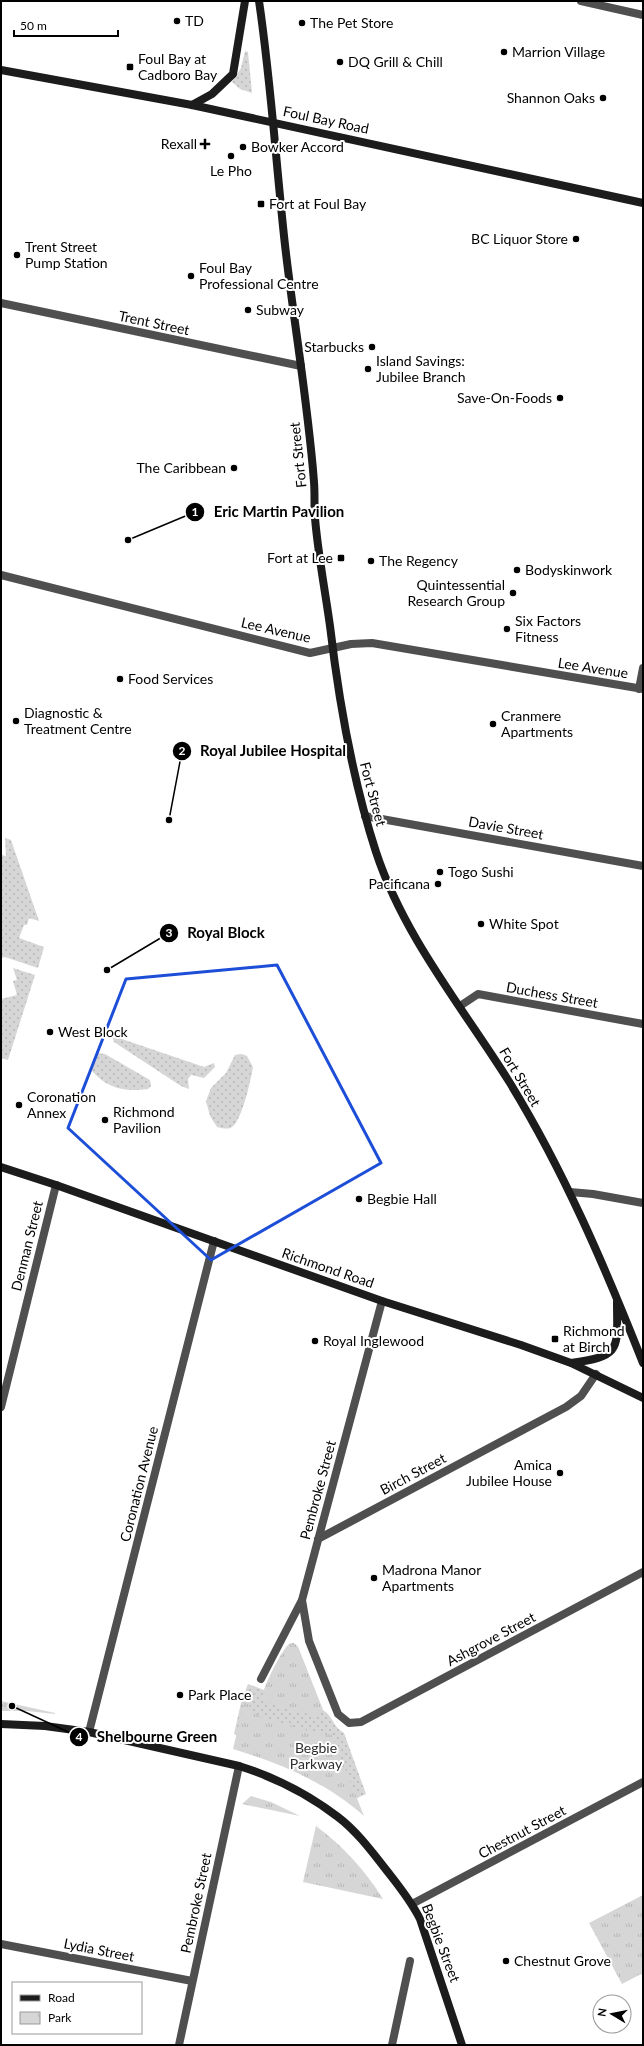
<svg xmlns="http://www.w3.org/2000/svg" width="644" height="2046" font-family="Lato,sans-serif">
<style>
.grass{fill:url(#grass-dots)}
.park{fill:url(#park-tufts)}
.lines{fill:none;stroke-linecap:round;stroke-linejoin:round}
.minor{stroke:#4f4f4f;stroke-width:8}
.secondary{stroke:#1c1c1c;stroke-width:8}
.marked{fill:none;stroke:#1d4ed8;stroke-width:3;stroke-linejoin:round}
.poi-dot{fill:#000;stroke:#fff;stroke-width:1.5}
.labels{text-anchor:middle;stroke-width:4;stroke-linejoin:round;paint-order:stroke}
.poi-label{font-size:14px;fill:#000;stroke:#fff;text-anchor:start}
.street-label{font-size:14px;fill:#000;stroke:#fff}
.park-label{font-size:14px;fill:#2d2d2d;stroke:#fff}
.leader{fill:none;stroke:#000;stroke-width:1.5}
.callout-dot{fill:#000;stroke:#fff;stroke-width:1.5}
.mark-label{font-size:12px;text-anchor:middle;font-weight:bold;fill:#fff}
.callout-label{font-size:15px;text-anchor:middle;font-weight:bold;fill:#000;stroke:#fff;stroke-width:4;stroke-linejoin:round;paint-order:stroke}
</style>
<defs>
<pattern id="grass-dots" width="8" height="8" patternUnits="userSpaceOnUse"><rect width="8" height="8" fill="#d6d6d6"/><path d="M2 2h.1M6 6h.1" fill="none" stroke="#b6b6b6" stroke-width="1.8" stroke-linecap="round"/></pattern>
<pattern id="park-tufts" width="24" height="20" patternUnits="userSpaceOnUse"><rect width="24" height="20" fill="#d6d6d6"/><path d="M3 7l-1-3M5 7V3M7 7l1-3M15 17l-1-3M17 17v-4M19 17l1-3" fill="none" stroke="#b6b6b6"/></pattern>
</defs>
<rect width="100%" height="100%" fill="#fff"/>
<path class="grass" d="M 245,51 L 248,52 L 252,93 L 240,89 L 232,82 L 241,68 Z
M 5,838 L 11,840 L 39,921 L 29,918 L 27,925 L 24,925 L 19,938 L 44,947 L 38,968 L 5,957 L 1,958 L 1,855 L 6,856 Z
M 13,968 L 35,975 L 8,1060 L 1,1058 L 1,999 L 17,995 L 13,981 L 17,980 Z
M 119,1028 L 116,1037 L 204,1067 L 214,1063 L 215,1067 L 204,1078 L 191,1075 L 188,1079 L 189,1089 L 181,1086 L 114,1042 L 112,1034 Z
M 97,1053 L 105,1054 L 150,1080 L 151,1086 L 148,1089 C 125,1092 108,1089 92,1071 L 93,1060 Z
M 242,1054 L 247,1056 L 253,1067 C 251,1079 242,1121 232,1127 C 228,1130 221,1128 217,1127 L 210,1116 L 206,1101 L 211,1088 L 226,1073 L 235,1055 Z
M 295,1644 L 298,1647 L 323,1710 C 333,1716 333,1727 344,1733 L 366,1794 L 357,1798 L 336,1792 L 234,1734 L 241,1703 L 248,1684 L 264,1690 L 277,1666 Z"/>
<path class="park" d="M 294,1643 L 298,1647 L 322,1708 L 321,1712 L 317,1715 C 308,1716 266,1705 263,1697 C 261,1690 282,1650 288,1645 C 290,1643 292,1643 294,1643 Z
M 245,1699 L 252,1710 L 261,1717 L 313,1732 L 332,1735 L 364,1816 C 326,1782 281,1764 233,1749 Z
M 1,1701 L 55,1713 L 55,1714 L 27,1711 L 1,1711 Z
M 251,1796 L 271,1802 L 300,1816 L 242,1804 Z
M 316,1826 C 343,1846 365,1870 383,1899 L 303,1882 Z
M 643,1895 L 643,1973 L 622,1984 L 589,1923 Z"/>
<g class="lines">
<path class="minor" d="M 581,1 L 643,15
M 1,303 L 301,366
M 1,575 L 310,653 L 351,644 L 372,643 L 643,689
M 639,689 L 643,668
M 365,816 L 643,866
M 460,1006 L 478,994 L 643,1024
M 570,1192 L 593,1194 L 643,1203
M 1,1407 L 56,1185
M 318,1539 L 566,1407 L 581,1396 L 596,1374
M 302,1600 L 309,1641 L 338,1714 L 349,1723 L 361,1722 L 643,1572
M 261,1679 L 302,1600 L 382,1301
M 89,1732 L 214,1241
M 412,1904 L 643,1782
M 1,1944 L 192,1981
M 179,2045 L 239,1766
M 392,2045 L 410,1961"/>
<path class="secondary" d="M 259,1 C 271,82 276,164 285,245 C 294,324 308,403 314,482 C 315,494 314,506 315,518 C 318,554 325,590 330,626 C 339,703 352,778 376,852 C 404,937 463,1008 510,1083 C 564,1171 605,1267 643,1363
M 1,70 L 192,105 L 643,203
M 192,105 L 212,94 L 233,74 L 245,1
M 1,1167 L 56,1185 L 382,1301 L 521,1345 L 571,1363 L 643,1398
M 571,1363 C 623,1356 617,1349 617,1301
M 1,1724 L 45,1726 L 89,1732 L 239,1766 C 274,1777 308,1794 338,1817 C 359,1833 375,1856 391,1876 C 402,1890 412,1903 420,1919 L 462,2045"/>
</g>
<path class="marked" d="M 277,965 L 381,1163 L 211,1260 L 68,1128 L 126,979 Z"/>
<g class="poi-dot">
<circle cx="177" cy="21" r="4"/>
<circle cx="302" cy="23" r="4"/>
<circle cx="504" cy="52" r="4"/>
<circle cx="340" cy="62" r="4"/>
<rect x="126" y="63" width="8" height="8" rx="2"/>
<circle cx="603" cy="98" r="4"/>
<path d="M203 138h4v4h4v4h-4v4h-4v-4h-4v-4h4z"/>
<circle cx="243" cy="147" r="4"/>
<circle cx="231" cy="156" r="4"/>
<rect x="257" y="200" width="8" height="8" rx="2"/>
<circle cx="576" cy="239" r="4"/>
<circle cx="17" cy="255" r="4"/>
<circle cx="191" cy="276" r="4"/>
<circle cx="248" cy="310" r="4"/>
<circle cx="372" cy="347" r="4"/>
<circle cx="368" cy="369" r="4"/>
<circle cx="560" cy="398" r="4"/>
<circle cx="234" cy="468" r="4"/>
<rect x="337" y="554" width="8" height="8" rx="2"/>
<circle cx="371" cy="561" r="4"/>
<circle cx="517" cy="570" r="4"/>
<circle cx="513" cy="593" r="4"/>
<circle cx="507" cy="629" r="4"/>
<circle cx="120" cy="679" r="4"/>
<circle cx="16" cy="721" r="4"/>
<circle cx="493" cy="724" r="4"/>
<circle cx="440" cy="872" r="4"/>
<circle cx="438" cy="884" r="4"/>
<circle cx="481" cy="924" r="4"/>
<circle cx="50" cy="1032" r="4"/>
<circle cx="19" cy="1105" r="4"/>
<circle cx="105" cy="1120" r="4"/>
<circle cx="359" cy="1199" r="4"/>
<rect x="551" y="1335" width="8" height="8" rx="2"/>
<circle cx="315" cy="1341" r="4"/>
<circle cx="560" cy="1473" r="4"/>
<circle cx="374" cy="1578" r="4"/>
<circle cx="180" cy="1695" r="4"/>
<circle cx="506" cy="1961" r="4"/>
</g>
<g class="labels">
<g class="poi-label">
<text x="185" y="26">TD</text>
<text x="310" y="28">The Pet Store</text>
<text x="512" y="57">Marrion Village</text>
<text x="138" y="64">Foul Bay at<tspan x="138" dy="16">Cadboro Bay</tspan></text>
<text x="348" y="67">DQ Grill &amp; Chill</text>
<text x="595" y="103" text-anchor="end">Shannon Oaks</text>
<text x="197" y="149" text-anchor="end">Rexall</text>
<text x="251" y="152">Bowker Accord</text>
<text x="231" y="176" text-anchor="middle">Le Pho</text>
<text x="269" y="209">Fort at Foul Bay</text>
<text x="568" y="244" text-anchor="end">BC Liquor Store</text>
<text x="25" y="252">Trent Street<tspan x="25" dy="16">Pump Station</tspan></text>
<text x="199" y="273">Foul Bay<tspan x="199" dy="16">Professional Centre</tspan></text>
<text x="256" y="315">Subway</text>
<text x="364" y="352" text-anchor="end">Starbucks</text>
<text x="376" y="366">Island Savings:<tspan x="376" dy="16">Jubilee Branch</tspan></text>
<text x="552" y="403" text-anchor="end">Save-On-Foods</text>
<text x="226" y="473" text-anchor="end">The Caribbean</text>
<text x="333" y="563" text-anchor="end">Fort at Lee</text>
<text x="379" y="566">The Regency</text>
<text x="525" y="575">Bodyskinwork</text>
<text x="505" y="590" text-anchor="end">Quintessential<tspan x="505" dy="16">Research Group</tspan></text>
<text x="515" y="626">Six Factors<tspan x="515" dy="16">Fitness</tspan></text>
<text x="128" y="684">Food Services</text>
<text x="24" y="718">Diagnostic &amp;<tspan x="24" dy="16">Treatment Centre</tspan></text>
<text x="501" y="721">Cranmere<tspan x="501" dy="16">Apartments</tspan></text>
<text x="448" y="877">Togo Sushi</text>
<text x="430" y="889" text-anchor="end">Pacificana</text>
<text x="489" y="929">White Spot</text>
<text x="58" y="1037">West Block</text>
<text x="27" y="1102">Coronation<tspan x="27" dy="16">Annex</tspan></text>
<text x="113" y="1117">Richmond<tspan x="113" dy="16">Pavilion</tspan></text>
<text x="367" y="1204">Begbie Hall</text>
<text x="563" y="1336">Richmond<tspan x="563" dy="16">at Birch</tspan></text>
<text x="323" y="1346">Royal Inglewood</text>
<text x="552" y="1470" text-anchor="end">Amica<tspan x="552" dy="16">Jubilee House</tspan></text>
<text x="382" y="1575">Madrona Manor<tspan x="382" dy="16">Apartments</tspan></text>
<text x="188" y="1700">Park Place</text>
<text x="514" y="1966">Chestnut Grove</text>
</g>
<g class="street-label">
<text transform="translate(326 120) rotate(12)" y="5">Foul Bay Road</text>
<text transform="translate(154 323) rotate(12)" y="5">Trent Street</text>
<text transform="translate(298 455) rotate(-96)" y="5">Fort Street</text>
<text transform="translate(276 630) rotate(13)" y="5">Lee Avenue</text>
<text transform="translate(593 668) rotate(9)" y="5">Lee Avenue</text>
<text transform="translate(373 794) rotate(75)" y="5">Fort Street</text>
<text transform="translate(506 828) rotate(10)" y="5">Davie Street</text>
<text transform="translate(552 995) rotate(10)" y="5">Duchess Street</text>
<text transform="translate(520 1077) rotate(59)" y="5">Fort Street</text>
<text transform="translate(27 1246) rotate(-76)" y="5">Denman Street</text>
<text transform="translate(328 1268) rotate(19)" y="5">Richmond Road</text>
<text transform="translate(413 1474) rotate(-28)" y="5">Birch Street</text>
<text transform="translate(139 1484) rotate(-76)" y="5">Coronation Avenue</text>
<text transform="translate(318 1490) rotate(-75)" y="5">Pembroke Street</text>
<text transform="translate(491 1639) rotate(-28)" y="5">Ashgrove Street</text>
<text transform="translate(522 1832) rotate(-28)" y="5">Chestnut Street</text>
<text transform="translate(196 1903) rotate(-78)" y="5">Pembroke Street</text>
<text transform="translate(441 1943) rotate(69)" y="5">Begbie Street</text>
<text transform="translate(99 1950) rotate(11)" y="5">Lydia Street</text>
</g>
<g class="park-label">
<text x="316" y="1753">Begbie<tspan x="316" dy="16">Parkway</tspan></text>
</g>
</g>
<path class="leader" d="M128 540L195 512M169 820L182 751M107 970L169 933M12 1706L79 1737"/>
<g class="callout-dot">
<circle cx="128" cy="540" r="4"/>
<circle cx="169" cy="820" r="4"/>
<circle cx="107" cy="970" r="4"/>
<circle cx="12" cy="1706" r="4"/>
<circle cx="195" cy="512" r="10"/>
<circle cx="182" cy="751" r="10"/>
<circle cx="169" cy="933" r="10"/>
<circle cx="79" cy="1737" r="10"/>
</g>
<g class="mark-label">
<text x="195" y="516">1</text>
<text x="182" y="755">2</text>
<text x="169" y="937">3</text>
<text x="79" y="1741">4</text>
</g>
<g class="callout-label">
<text x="279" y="517">Eric Martin Pavilion</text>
<text x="273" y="756">Royal Jubilee Hospital</text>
<text x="226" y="938">Royal Block</text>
<text x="157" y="1742">Shelbourne Green</text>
</g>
<rect width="644" height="2046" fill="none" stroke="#000000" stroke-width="4"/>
<rect x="12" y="1982" width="130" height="52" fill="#ffffff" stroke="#999999"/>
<rect x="20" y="1995" width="20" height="6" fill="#1c1c1c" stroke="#999999"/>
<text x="48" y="2002" font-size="12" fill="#000000">Road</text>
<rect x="20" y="2012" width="20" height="12" fill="url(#park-tufts)" stroke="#999999"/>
<text x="48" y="2022" font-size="12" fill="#000000">Park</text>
<g transform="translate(612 2014) rotate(280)"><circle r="19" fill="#ffffff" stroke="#999999"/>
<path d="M0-3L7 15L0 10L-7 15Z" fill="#000000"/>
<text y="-6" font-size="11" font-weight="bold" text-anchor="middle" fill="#000000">N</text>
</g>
<path d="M14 30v6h104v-6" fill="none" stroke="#000000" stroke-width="2"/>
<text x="20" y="30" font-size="12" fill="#000000" stroke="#ffffff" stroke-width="3" paint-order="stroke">50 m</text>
</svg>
